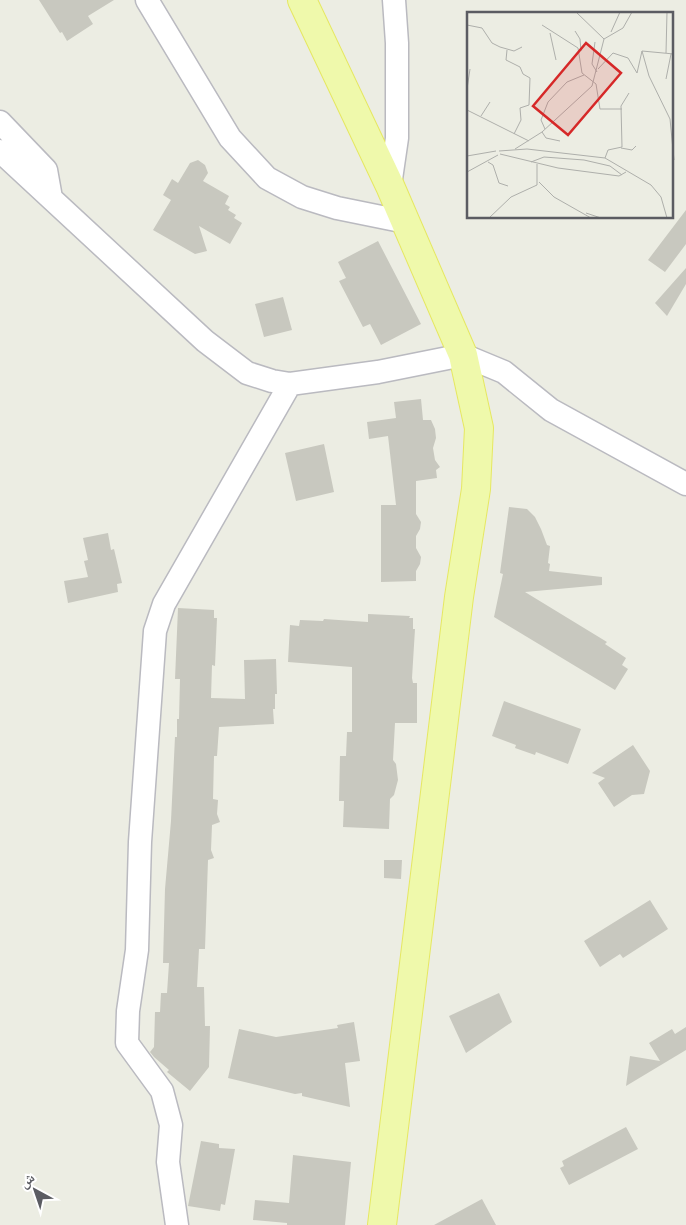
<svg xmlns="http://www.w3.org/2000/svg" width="686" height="1225" font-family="'Roboto Condensed','Noto Naskh Arabic',sans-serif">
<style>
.building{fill:#c8c8bf}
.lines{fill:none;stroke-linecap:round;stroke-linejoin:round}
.minor-casing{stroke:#babac0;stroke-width:25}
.primary-casing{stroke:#e6e861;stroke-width:30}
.minor{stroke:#fff;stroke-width:22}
.primary{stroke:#eff9ab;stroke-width:28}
.inset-road{fill:none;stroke:#aeafab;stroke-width:1}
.view{fill:#d62828;fill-opacity:0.15;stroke:#d62828;stroke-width:2.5}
.inset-edge{fill:none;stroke:#5b5c62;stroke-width:2.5}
</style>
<rect width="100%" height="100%" fill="#ecede3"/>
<path class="building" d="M 39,0 L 114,0 L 88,16 L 93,24 L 67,41 L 62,32 L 60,33 Z
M 198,160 L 205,165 L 208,173 L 203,181 L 229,196 L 225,204 L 230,207 L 228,210 L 236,215 L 234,218 L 242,223 L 230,244 L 199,226 L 207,251 L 195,254 L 153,230 L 171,200 L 163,195 L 172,179 L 178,183 L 190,163 Z
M 686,210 L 686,244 L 665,272 L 648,260 Z
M 378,241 L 421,324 L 381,345 L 370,324 L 363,327 L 339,281 L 346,278 L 338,262 Z
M 686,268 L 686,284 L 667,316 L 655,303 Z
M 283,297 L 292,330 L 264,337 L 255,304 Z
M 421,399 L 423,420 L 431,420 L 435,429 L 436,438 L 433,448 L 435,460 L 440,467 L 436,470 L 437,478 L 416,481 L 416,514 L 421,522 L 420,529 L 416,536 L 416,548 L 421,557 L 420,564 L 416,571 L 416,581 L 381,582 L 381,505 L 396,505 L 388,436 L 369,439 L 367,422 L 396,418 L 394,402 Z
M 324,444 L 334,492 L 296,501 L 285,453 Z
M 509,507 L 527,509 L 535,517 L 541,529 L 547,545 L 550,546 L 548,563 L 550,564 L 549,571 L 602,577 L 602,585 L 525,592 L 607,642 L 605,644 L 626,658 L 622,665 L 628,669 L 615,690 L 494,617 L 503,574 L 500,573 Z
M 108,533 L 111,550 L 114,549 L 122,583 L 117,584 L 118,592 L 68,603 L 64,581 L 88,577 L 84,561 L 88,560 L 83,538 Z
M 178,608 L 214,610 L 214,618 L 217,618 L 215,666 L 212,665 L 211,698 L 245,699 L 244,660 L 276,659 L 277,694 L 275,694 L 275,709 L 273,709 L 274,724 L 219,727 L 217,756 L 214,756 L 213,799 L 218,800 L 217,814 L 220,822 L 212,825 L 211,850 L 214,858 L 208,860 L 205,949 L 199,949 L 197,987 L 204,987 L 205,1026 L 210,1026 L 209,1067 L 190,1091 L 167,1072 L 169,1070 L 154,1057 L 150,1052 L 154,1047 L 155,1012 L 160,1012 L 161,993 L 167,993 L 169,963 L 163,963 L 165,889 L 171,821 L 175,737 L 177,737 L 177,719 L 179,719 L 180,679 L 175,679 Z
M 368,614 L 410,616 L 409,618 L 413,618 L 413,629 L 415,629 L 412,678 L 413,683 L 417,683 L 417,723 L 395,723 L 393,760 L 396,764 L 398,780 L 394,795 L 390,799 L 389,829 L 343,827 L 344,801 L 339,801 L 340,756 L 346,756 L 347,732 L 352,732 L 352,667 L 288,662 L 290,625 L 299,626 L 300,620 L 323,621 L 324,619 L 368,622 Z
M 504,701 L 581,729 L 568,764 L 536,752 L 535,755 L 515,748 L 516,745 L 492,736 Z
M 633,745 L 650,771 L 644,794 L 632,795 L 614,807 L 598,783 L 605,778 L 592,773 Z
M 384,860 L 402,860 L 401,879 L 384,878 Z
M 650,900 L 668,929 L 623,958 L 620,954 L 600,967 L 584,941 Z
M 499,993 L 512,1022 L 466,1053 L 449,1016 Z
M 354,1022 L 360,1061 L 345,1063 L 350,1107 L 302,1096 L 302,1093 L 295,1094 L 228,1078 L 239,1029 L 276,1037 L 338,1028 L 337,1025 Z
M 686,1027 L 686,1050 L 626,1086 L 630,1056 L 660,1061 L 649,1043 L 672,1029 L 675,1034 Z
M 626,1127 L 638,1149 L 569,1185 L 560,1168 L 564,1166 L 562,1161 Z
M 201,1141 L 219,1144 L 219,1148 L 235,1149 L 225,1205 L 221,1204 L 220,1211 L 188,1206 Z
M 293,1155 L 351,1162 L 345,1225 L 287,1225 L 287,1223 L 253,1220 L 255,1200 L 289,1203 Z
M 482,1199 L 496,1225 L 434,1225 Z"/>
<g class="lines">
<defs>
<path id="minor" d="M 147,0 L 230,138 L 267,178 L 302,197 L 337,208 L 406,222
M 0,122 L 46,170 L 51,198
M 0,151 L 205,341 L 247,373 L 272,381 L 290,384 L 378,372 L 463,355 L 504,372 L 551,410 L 686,484
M 390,186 L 397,138 L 397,43 L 394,0
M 177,1225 L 168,1162 L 171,1125 L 162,1091 L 127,1043 L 128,1011 L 137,950 L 140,842 L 155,631 L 164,604 L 290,384"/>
<path id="primary" d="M 302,0 L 390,186 L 463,355 L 479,428 L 476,489 L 459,597 L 382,1225"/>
</defs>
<use href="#minor" class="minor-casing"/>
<use href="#primary" class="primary-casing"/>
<use href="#minor" class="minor"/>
<use href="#primary" class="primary"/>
</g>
<g transform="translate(467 12)">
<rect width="206" height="206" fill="#ecede3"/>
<path class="inset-road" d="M 109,0 L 137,27M 0,13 L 15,16 L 25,31 L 33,35 L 47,39 L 55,35M 75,13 L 111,36 L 115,61 L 129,72 L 133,97 L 155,97M 108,19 L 113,27 L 114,39M 144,20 L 153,0M 83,21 L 89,48M 128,30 L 125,52 L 130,60M 40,38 L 39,48 L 53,55 L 56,62 L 63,66 L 62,93 L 53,96 L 54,108 L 47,122M 175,39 L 182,64 L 203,107 L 207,148M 199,41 L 200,0M 131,57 L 146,41 L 161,46 L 170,61 L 175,39 L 207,42M 199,67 L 204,42M 0,77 L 3,57M 0,98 L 62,129M 14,104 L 23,90M 78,117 L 74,108 L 81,90 L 100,70 L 117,63M 75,120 L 79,126 L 93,129M 154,136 L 165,138 L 169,134M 48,137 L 75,120 L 125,74 L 137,27 L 156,16 L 165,0M 32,139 L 60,137 L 138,146 L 184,173 L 194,185 L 200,206M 33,142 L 91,156 L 152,164 L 159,160M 0,144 L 29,139M 138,146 L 141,138 L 155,135 L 154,94 L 162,81M 21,150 L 26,153 L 32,171 L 41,174M 64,150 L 77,145 L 117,148 L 143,154 L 155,163M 0,160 L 31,143M 72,170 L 87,185 L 124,206M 119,201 L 134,206M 22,206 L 44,185 L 70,173 L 70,152"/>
<path class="view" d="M 119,31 L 154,61 L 101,123 L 66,94 Z"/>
<rect width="206" height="206" class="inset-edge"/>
</g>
<g transform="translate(35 1190) rotate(320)" stroke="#ffffff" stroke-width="4" paint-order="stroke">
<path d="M0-4L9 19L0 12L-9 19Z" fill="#5b5c62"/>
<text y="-8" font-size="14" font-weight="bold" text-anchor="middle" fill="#5b5c62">ش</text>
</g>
</svg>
